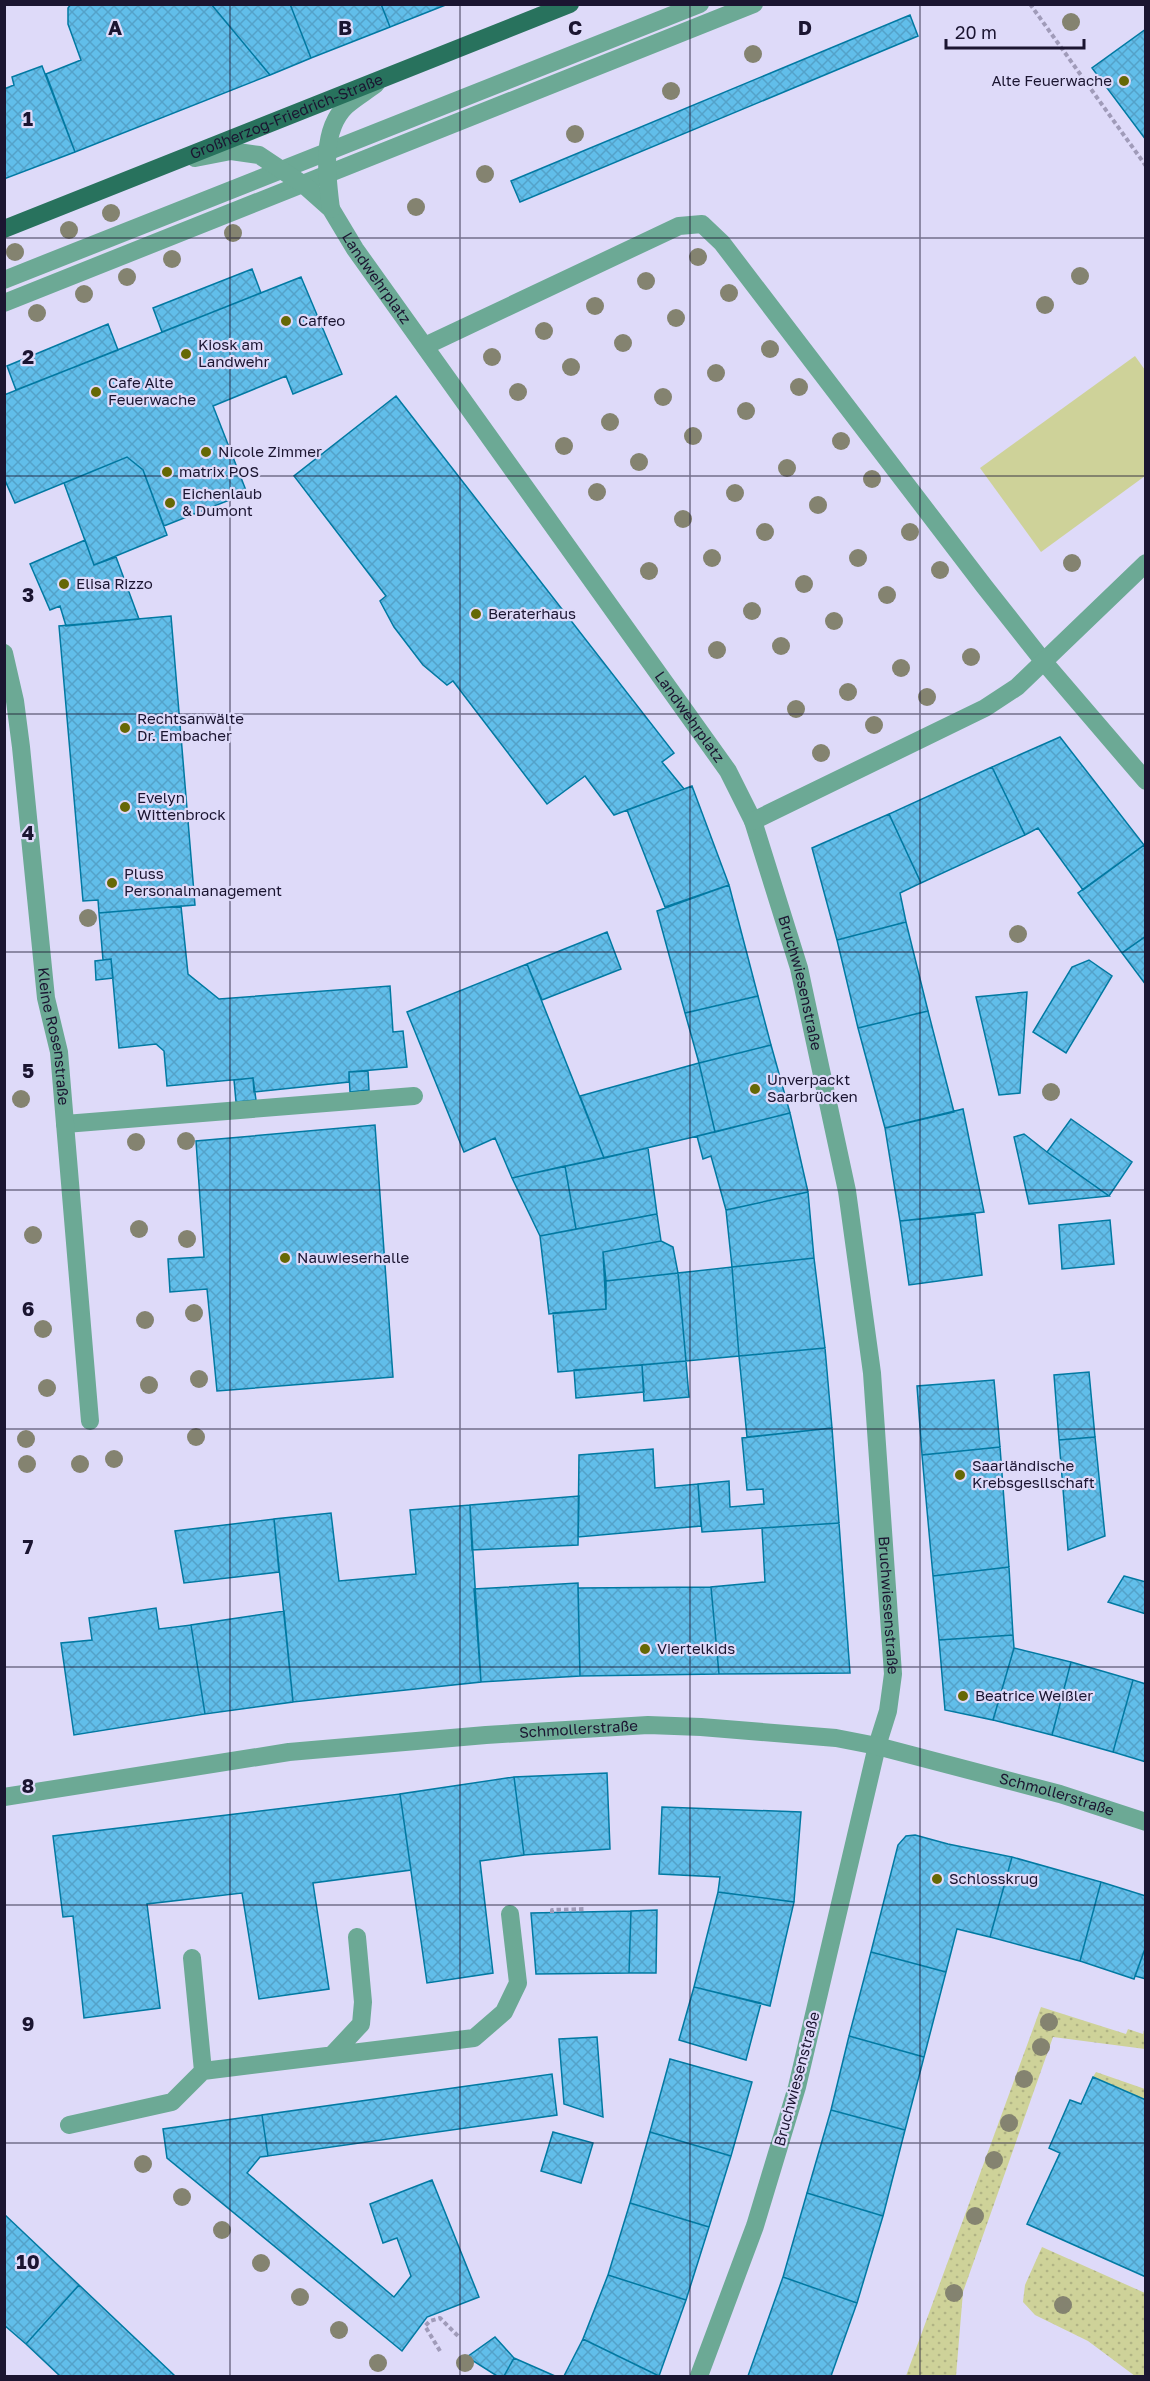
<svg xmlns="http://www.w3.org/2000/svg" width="1150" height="2381" font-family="'Golos Text',sans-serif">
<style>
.grass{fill:url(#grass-dots)}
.garden{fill:#ced299}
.building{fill:url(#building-cross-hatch);stroke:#0279a2;stroke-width:1.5}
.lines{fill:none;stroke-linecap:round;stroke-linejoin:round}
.path{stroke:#a09bb9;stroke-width:4;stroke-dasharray:4.5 3;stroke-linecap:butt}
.lane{stroke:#6ca995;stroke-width:18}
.street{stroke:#6ca995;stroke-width:18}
.primary{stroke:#28725d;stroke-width:18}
.tree{fill:#848370}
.grid{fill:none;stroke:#1b1531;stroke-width:1.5;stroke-opacity:0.55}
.poi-dot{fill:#666805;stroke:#dedaf9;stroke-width:2}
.labels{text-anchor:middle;stroke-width:4.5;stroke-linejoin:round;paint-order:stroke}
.poi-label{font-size:15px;fill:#1b1531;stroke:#dedaf9;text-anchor:start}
.street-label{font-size:15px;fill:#1b1531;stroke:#dedaf9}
.grid-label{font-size:20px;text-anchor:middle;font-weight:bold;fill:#1b1531;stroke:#dedaf9;stroke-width:4.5;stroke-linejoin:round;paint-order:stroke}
</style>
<defs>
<pattern id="grass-dots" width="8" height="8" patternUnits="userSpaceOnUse" patternTransform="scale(1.5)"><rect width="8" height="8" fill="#ced299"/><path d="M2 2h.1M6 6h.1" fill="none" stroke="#b0b384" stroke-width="1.8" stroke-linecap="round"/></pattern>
<pattern id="building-cross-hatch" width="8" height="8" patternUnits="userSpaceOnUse" patternTransform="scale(1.5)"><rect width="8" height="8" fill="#61beea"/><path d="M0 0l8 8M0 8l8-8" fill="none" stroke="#54a2c9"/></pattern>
</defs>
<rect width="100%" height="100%" fill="#dedaf9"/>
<path class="grass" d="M 1041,2007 L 1126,2034 L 1128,2029 L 1143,2034 L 1145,2026 L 1145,2049 L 1053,2037 L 963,2292 L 956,2376 L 906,2376 Z
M 1096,2072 L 1145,2089 L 1145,2100 L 1093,2077 Z
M 1042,2247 L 1145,2293 L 1145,2376 L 1135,2376 L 1088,2341 L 1035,2315 L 1023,2302 L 1025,2285 Z"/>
<path class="garden" d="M 1135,356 L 1145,370 L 1145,476 L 1041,552 L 980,468 Z"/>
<path class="building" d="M 71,4 L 211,4 L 270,75 L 75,152 L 46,74 L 81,60 L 68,24 L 68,8 Z
M 290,4 L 381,4 L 390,27 L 311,58 Z
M 290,4 L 311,58 L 270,75 L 211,4 Z
M 381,4 L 448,4 L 390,27 Z
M 910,15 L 918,36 L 520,202 L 511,181 Z
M 1146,29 L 1146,140 L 1092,68 Z
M 42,66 L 75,152 L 4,179 L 4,89 L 14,85 L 12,77 Z
M 252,269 L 261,293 L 162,332 L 153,308 Z
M 301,277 L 342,374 L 293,394 L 286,376 L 213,406 L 247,493 L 164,526 L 143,470 L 127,457 L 15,503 L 4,478 L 4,395 Z
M 108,324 L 118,350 L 16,390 L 7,366 Z
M 396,396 L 674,753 L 662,762 L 684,789 L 614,815 L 585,776 L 547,804 L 453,681 L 447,685 L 423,665 L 394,627 L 380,601 L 386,596 L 294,476 Z
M 127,457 L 143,470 L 167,535 L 94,565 L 64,483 Z
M 85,540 L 94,565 L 116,557 L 139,619 L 66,626 L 60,606 L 50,610 L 30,564 Z
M 171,616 L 195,905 L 99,913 L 98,900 L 83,901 L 59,626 Z
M 1060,737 L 1144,845 L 1083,890 L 1038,828 L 1025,835 L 992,767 Z
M 992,767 L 1025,835 L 921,883 L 889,814 Z
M 692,786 L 729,885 L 665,907 L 627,810 Z
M 889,814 L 921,883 L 900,893 L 906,922 L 837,940 L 812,848 Z
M 1144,845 L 1146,848 L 1146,936 L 1122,953 L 1078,893 Z
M 729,885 L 758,996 L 685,1013 L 657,911 Z
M 181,906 L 188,974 L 219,999 L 390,986 L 393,1032 L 403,1031 L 407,1067 L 349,1072 L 349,1082 L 254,1092 L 253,1078 L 167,1086 L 164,1051 L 156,1044 L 119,1048 L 111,959 L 103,960 L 99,913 Z
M 906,922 L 928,1011 L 858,1028 L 837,940 Z
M 607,932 L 621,969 L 542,1000 L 527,964 Z
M 1146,936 L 1146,985 L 1122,953 Z
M 111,959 L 113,978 L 96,980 L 95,961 Z
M 1089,960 L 1112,976 L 1066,1053 L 1033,1032 L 1072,967 Z
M 527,964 L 604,1158 L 512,1178 L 495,1138 L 464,1152 L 407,1012 Z
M 1027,992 L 1020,1093 L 999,1095 L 976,997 Z
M 758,996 L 771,1045 L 699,1063 L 685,1013 Z
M 928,1011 L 954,1112 L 885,1128 L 858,1028 Z
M 771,1045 L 790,1113 L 715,1132 L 699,1063 Z
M 699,1063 L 715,1132 L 604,1158 L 580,1096 Z
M 368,1071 L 369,1090 L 350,1092 L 349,1072 Z
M 253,1078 L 256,1100 L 236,1102 L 234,1080 Z
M 963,1109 L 984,1212 L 900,1221 L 885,1128 Z
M 790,1113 L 808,1192 L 726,1210 L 711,1156 L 703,1159 L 697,1136 Z
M 1071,1119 L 1132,1162 L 1109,1196 L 1047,1152 Z
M 375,1125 L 393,1377 L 217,1391 L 207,1289 L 170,1292 L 168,1259 L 204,1257 L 196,1141 Z
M 1024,1134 L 1047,1152 L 1109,1196 L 1029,1204 L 1014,1137 Z
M 648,1148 L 657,1214 L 576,1229 L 565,1166 Z
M 565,1166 L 576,1229 L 540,1236 L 512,1178 Z
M 808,1192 L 814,1258 L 732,1267 L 726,1210 Z
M 657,1214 L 661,1241 L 603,1252 L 606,1309 L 549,1314 L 540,1236 Z
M 975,1214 L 982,1275 L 909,1285 L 900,1221 Z
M 1110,1220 L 1114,1264 L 1062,1269 L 1059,1225 Z
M 661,1241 L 673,1247 L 678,1273 L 606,1281 L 603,1252 Z
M 814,1258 L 825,1348 L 739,1356 L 732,1267 Z
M 732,1267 L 739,1356 L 686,1361 L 678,1273 Z
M 678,1273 L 686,1361 L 558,1372 L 553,1313 L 606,1309 L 606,1281 Z
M 825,1348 L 832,1428 L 747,1437 L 739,1356 Z
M 686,1361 L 689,1397 L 644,1401 L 642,1365 Z
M 642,1365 L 644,1392 L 576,1398 L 574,1370 Z
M 1089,1372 L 1095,1437 L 1059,1440 L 1054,1375 Z
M 994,1380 L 1000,1447 L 922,1455 L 917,1386 Z
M 832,1428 L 839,1523 L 702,1532 L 698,1484 L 729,1481 L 730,1507 L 764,1504 L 763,1489 L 747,1490 L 742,1438 Z
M 1095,1437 L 1105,1536 L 1068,1550 L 1059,1440 Z
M 1000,1447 L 1009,1567 L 933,1576 L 922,1455 Z
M 653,1449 L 655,1488 L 698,1484 L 701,1526 L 578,1537 L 579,1455 Z
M 579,1496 L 578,1545 L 472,1550 L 470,1505 Z
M 470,1505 L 481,1682 L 293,1702 L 274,1519 L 331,1513 L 339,1581 L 416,1574 L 410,1510 Z
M 274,1519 L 279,1572 L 184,1583 L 175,1531 Z
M 839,1523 L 850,1673 L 719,1674 L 711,1587 L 765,1582 L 762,1528 Z
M 1009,1567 L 1013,1635 L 939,1640 L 933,1576 Z
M 1124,1576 L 1146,1582 L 1146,1614 L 1108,1602 Z
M 578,1583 L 580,1676 L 481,1682 L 474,1589 Z
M 711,1587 L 719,1674 L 580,1676 L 578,1588 Z
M 156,1608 L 159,1629 L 191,1625 L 205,1714 L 74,1735 L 61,1643 L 92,1640 L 89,1618 Z
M 284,1611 L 293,1702 L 205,1714 L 191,1625 Z
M 1013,1635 L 1014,1648 L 993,1720 L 945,1710 L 939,1640 Z
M 1014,1648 L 1071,1662 L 1052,1735 L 993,1720 Z
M 1071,1662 L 1133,1680 L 1113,1752 L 1052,1735 Z
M 1133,1680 L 1146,1684 L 1146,1762 L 1113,1752 Z
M 607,1773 L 610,1849 L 524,1855 L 514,1777 Z
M 514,1777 L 524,1855 L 480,1861 L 493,1973 L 427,1983 L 400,1794 Z
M 400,1794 L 411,1870 L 313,1883 L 329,1989 L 259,1999 L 242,1893 L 147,1904 L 160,2008 L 84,2018 L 73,1916 L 63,1917 L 53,1836 Z
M 662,1807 L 801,1812 L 794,1902 L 718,1892 L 720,1877 L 659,1874 Z
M 915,1835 L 948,1844 L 1012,1857 L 990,1937 L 957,1929 L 946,1972 L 871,1952 L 898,1845 L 906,1836 Z
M 1012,1857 L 1101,1882 L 1080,1961 L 990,1937 Z
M 1101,1882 L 1146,1896 L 1146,1946 L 1134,1979 L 1080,1961 Z
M 718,1892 L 794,1902 L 770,2006 L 694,1987 Z
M 657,1910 L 656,1973 L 629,1973 L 631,1911 Z
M 631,1911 L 629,1973 L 536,1974 L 531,1913 Z
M 1146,1946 L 1146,1979 L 1135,1976 Z
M 871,1952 L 946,1972 L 924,2057 L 849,2036 Z
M 694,1987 L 761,2003 L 746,2060 L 679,2040 Z
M 849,2036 L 924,2057 L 905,2130 L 831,2110 Z
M 597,2037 L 603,2117 L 564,2104 L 559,2039 Z
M 670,2059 L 752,2082 L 731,2156 L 650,2132 Z
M 552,2074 L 557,2115 L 268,2156 L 262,2115 Z
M 1093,2077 L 1146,2100 L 1146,2277 L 1027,2224 L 1060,2153 L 1049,2148 L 1070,2100 L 1081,2104 Z
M 831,2110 L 905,2130 L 883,2216 L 807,2193 Z
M 262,2115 L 268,2156 L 260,2157 L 247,2173 L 394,2297 L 411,2276 L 397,2238 L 383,2243 L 370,2204 L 432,2180 L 479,2297 L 427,2317 L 402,2351 L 167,2158 L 163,2129 Z
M 553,2132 L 593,2143 L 581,2183 L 541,2171 Z
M 650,2132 L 731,2156 L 709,2227 L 630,2203 Z
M 807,2193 L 883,2216 L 857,2303 L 783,2277 Z
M 630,2203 L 709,2227 L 686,2300 L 608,2275 Z
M 4,2214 L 79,2285 L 26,2344 L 4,2325 Z
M 608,2275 L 686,2300 L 659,2376 L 583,2339 Z
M 783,2277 L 857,2303 L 831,2376 L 748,2376 Z
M 79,2285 L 175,2376 L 60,2376 L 26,2344 Z
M 495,2337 L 514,2358 L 504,2376 L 497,2376 L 467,2357 Z
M 583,2339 L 659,2376 L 564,2376 Z
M 514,2358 L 555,2376 L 504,2376 Z"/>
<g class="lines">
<path class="path" d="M 1030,4 L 1146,166
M 552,1913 L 552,1910 L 586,1909
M 440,2351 L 425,2326 L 430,2321 L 440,2318 L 459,2337"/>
<path class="lane" d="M 4,280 L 700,4
M 4,303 L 754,4
M 65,1124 L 414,1096
M 192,1958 L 203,2071
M 332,2055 L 361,2024 L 363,2002 L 357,1937
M 69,2125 L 172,2102 L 203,2071 L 474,2038 L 504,2012 L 518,1983 L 510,1914"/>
<g class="street">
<path id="s1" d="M 195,158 L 231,151 L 259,155 L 304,185 L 331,209 L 355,249 L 728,771 L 753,821 L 799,968 L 847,1191 L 872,1373 L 893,1674 L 888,1711 L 877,1746 L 797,2087 L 755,2226 L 699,2376"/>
<path d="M 331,209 C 327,177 320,131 346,106 C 355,98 367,91 376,84"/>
<path d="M 425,346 L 679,226 L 702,224 L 722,243 L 984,586 L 1044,662 L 1146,781"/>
<path id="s2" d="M 4,653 L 15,701 L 21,747 L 46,998 L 59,1052 L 90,1421"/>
<path d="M 753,821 L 985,708 L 1017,687 L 1146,563"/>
<path id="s3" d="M 4,1797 L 289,1752 L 486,1735 L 648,1725 L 701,1727 L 836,1738 L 877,1746 L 1060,1794 L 1146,1822"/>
</g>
<path class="primary" id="s4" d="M 4,229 L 570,4"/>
</g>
<g class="tree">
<circle cx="1071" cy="22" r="9"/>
<circle cx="753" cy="54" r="9"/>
<circle cx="671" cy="91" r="9"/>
<circle cx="575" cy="134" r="9"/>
<circle cx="485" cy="174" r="9"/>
<circle cx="416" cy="207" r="9"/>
<circle cx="111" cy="213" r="9"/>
<circle cx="69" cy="230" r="9"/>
<circle cx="233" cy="233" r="9"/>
<circle cx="15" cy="252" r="9"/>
<circle cx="698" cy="257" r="9"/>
<circle cx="172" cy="259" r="9"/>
<circle cx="1080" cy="276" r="9"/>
<circle cx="127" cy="277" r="9"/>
<circle cx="646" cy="281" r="9"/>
<circle cx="729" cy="293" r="9"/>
<circle cx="84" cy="294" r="9"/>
<circle cx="1045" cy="305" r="9"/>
<circle cx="595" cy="306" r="9"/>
<circle cx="37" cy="313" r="9"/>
<circle cx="676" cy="318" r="9"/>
<circle cx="544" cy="331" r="9"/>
<circle cx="623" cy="343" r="9"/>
<circle cx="770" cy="349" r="9"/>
<circle cx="492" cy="357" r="9"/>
<circle cx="571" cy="367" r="9"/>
<circle cx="716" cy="373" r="9"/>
<circle cx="799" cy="387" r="9"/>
<circle cx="518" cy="392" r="9"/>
<circle cx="663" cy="397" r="9"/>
<circle cx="746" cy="411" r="9"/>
<circle cx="610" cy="422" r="9"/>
<circle cx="693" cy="436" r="9"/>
<circle cx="841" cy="441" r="9"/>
<circle cx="564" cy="446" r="9"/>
<circle cx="639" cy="462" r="9"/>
<circle cx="787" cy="468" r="9"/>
<circle cx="872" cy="479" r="9"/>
<circle cx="597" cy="492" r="9"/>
<circle cx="735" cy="493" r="9"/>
<circle cx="818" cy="505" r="9"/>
<circle cx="683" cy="519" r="9"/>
<circle cx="765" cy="532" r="9"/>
<circle cx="910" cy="532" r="9"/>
<circle cx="712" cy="558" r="9"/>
<circle cx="858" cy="558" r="9"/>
<circle cx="1072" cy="563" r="9"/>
<circle cx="940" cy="570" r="9"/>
<circle cx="649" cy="571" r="9"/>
<circle cx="804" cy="584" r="9"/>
<circle cx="887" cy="595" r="9"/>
<circle cx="752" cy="611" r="9"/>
<circle cx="834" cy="621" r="9"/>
<circle cx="781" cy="646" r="9"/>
<circle cx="717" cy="650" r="9"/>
<circle cx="971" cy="657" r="9"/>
<circle cx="901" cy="668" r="9"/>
<circle cx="848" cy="692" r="9"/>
<circle cx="927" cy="697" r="9"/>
<circle cx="796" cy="709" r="9"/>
<circle cx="874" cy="725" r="9"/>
<circle cx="821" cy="753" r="9"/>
<circle cx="88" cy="918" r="9"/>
<circle cx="1018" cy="934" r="9"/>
<circle cx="1051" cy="1092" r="9"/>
<circle cx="21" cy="1099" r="9"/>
<circle cx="186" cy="1141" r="9"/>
<circle cx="136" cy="1142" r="9"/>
<circle cx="139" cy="1229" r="9"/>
<circle cx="33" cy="1235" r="9"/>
<circle cx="187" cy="1239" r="9"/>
<circle cx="194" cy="1313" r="9"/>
<circle cx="145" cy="1320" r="9"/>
<circle cx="43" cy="1329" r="9"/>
<circle cx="199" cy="1379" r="9"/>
<circle cx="149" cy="1385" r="9"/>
<circle cx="47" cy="1388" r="9"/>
<circle cx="196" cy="1437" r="9"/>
<circle cx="26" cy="1439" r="9"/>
<circle cx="114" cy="1459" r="9"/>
<circle cx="27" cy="1464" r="9"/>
<circle cx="80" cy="1464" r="9"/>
<circle cx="1049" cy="2022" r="9"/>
<circle cx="1041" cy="2047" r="9"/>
<circle cx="1024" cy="2079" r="9"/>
<circle cx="1009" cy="2123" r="9"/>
<circle cx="994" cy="2160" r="9"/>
<circle cx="143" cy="2164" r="9"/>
<circle cx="182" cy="2197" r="9"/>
<circle cx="975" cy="2216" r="9"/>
<circle cx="222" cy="2230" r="9"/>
<circle cx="261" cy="2263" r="9"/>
<circle cx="954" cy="2293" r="9"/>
<circle cx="300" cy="2297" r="9"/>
<circle cx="1063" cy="2305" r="9"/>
<circle cx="339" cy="2330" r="9"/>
<circle cx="378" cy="2363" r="9"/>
<circle cx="465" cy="2363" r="9"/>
</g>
<path class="grid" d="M 230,4 L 230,2376M 460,4 L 460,2376M 690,4 L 690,2376M 920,4 L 920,2376M 4,238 L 1146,238M 4,476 L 1146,476M 4,714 L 1146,714M 4,952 L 1146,952M 4,1190 L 1146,1190M 4,1429 L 1146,1429M 4,1667 L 1146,1667M 4,1905 L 1146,1905M 4,2143 L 1146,2143"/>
<g class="poi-dot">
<circle cx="1124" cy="81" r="6"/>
<circle cx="286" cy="321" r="6"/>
<circle cx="186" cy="354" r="6"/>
<circle cx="96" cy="392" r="6"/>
<circle cx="206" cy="452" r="6"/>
<circle cx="167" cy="472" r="6"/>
<circle cx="170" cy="503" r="6"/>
<circle cx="64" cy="584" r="6"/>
<circle cx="476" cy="614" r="6"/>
<circle cx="125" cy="728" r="6"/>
<circle cx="125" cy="807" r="6"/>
<circle cx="112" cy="883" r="6"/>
<circle cx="755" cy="1089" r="6"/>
<circle cx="285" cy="1258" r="6"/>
<circle cx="960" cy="1475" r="6"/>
<circle cx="645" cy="1649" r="6"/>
<circle cx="963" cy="1696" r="6"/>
<circle cx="937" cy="1879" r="6"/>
</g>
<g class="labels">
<g class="poi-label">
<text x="1112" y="86" text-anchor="end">Alte Feuerwache</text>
<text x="298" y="326">Caffeo</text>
<text x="198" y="350">Kiosk am<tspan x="198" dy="17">Landwehr</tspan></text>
<text x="108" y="388">Cafe Alte<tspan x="108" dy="17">Feuerwache</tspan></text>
<text x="218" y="457">Nicole Zimmer</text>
<text x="179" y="477">matrix POS</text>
<text x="182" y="499">Eichenlaub<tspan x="182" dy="17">&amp; Dumont</tspan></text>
<text x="76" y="589">Elisa Rizzo</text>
<text x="488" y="619">Beraterhaus</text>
<text x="137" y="724">Rechtsanwälte<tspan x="137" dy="17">Dr. Embacher</tspan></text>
<text x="137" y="803">Evelyn<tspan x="137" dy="17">Wittenbrock</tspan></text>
<text x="124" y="879">Pluss<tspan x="124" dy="17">Personalmanagement</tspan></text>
<text x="767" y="1085">Unverpackt<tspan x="767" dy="17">Saarbrücken</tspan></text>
<text x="297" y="1263">Nauwieserhalle</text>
<text x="972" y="1471">Saarländische<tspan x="972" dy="17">Krebsgesllschaft</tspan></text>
<text x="657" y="1654">Viertelkids</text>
<text x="975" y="1701">Beatrice Weißler</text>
<text x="949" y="1884">Schlosskrug</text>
</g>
<g class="street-label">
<text dy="5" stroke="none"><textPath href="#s4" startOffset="304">Großherzog-Friedrich-Straße</textPath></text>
<text dy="5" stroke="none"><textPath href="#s1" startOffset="238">Landwehrplatz</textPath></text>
<text dy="5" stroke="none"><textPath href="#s1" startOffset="777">Landwehrplatz</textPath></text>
<text dy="5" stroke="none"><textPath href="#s1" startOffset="1068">Bruchwiesenstraße</textPath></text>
<text dy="5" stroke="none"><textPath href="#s2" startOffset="387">Kleine Rosenstraße</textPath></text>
<text dy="5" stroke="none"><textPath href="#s1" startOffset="1698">Bruchwiesenstraße</textPath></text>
<text dy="5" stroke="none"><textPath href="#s3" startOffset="579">Schmollerstraße</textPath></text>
<text dy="5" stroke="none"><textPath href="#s3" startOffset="1065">Schmollerstraße</textPath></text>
<text transform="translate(797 2079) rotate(-75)" y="5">Bruchwiesenstraße</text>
</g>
</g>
<g class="grid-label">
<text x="115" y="35">A</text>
<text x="345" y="35">B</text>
<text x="575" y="35">C</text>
<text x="805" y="35">D</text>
<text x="28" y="126">1</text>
<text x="28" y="364">2</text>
<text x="28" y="602">3</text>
<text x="28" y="840">4</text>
<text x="28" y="1078">5</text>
<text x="28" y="1316">6</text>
<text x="28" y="1554">7</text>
<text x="28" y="1793">8</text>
<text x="28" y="2031">9</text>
<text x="28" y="2269">10</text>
</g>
<rect width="1150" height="2381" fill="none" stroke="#1b1531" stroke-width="12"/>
<path d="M946 39v9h138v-9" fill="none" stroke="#1b1531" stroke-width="3"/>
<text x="955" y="39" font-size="18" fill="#1b1531" stroke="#dedaf9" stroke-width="4.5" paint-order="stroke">20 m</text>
</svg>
